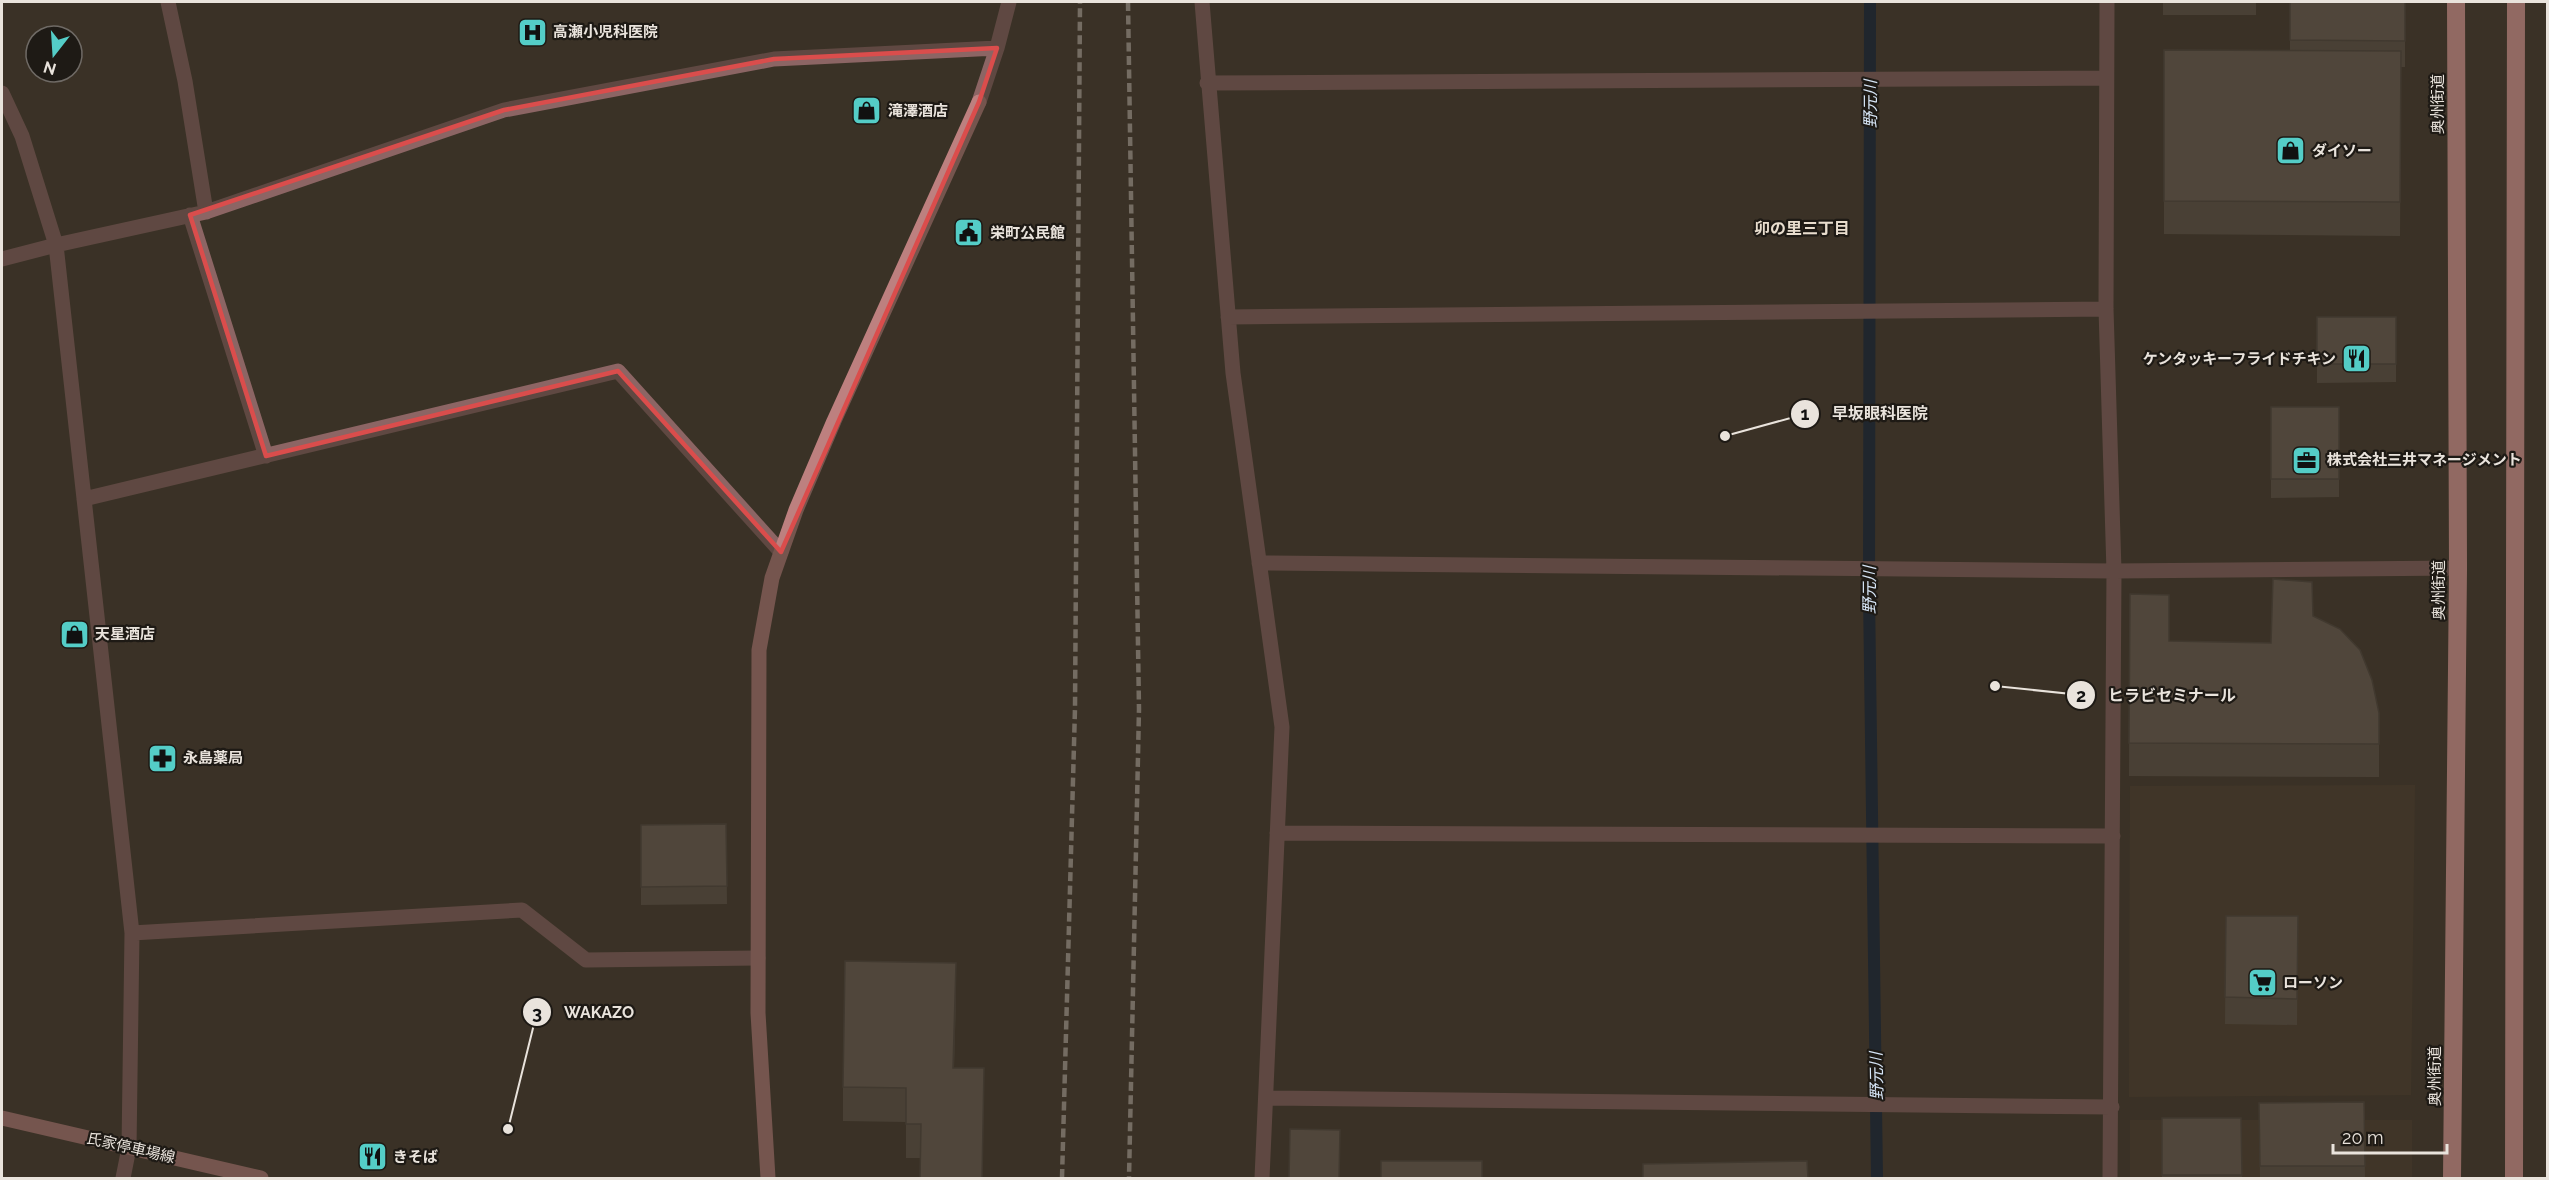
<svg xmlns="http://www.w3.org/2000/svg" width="2549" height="1180" font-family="Raleway,'Noto Sans JP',sans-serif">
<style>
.built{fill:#483b2a}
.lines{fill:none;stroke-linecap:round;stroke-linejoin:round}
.stream{stroke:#001936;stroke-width:12}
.street{stroke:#8c6564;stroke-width:15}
.secondary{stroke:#bd807f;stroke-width:15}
.highway{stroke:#faaeac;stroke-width:18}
.rail{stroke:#bab3ab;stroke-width:4.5;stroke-dasharray:9 4.5;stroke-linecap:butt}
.wall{fill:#5b5348}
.shaded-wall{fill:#4a433b}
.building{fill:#6a6054;stroke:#4a433b;stroke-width:1.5}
.marked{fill:none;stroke:#da4d4c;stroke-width:4.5;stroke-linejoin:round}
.labels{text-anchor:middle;stroke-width:4.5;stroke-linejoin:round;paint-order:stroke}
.poi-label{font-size:15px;font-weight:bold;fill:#e9e3dc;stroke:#1e1a15;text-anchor:start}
.street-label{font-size:15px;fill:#e9e3dc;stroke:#1e1a15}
.water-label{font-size:16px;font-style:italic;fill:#d7e6f7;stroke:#1e1a15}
.neighbourhood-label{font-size:16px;font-weight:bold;fill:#e8ddce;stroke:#1e1a15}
.leader{fill:none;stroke:#e9e3dc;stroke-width:2}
.callout-dot{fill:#e9e3dc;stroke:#1e1a15;stroke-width:2}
.mark-label{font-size:18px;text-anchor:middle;font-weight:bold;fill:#111}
.callout-label{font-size:16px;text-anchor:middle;font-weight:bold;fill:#e9e3dc;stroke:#1e1a15;stroke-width:4.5;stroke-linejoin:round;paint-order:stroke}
</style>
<rect width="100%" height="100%" fill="#3a3226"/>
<path class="built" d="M 2415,785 L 2411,1095 L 2129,1097 L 2130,786 Z
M 2130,1120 L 2412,1120 L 2412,1178 L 2130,1178 Z"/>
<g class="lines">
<path class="stream" d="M 1870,2 L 1869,594 L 1877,1178"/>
<path class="street" d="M 168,2 L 185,81 L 206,212
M 1202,2 L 1233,373 L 1282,727 L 1262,1178
M 2107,2 L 2106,309 L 2114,571 L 2110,1178
M 1207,83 L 2106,78
M 2,93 L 22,136 L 56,245 L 2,259
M 979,102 L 997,48 L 1009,2
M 190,215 L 266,456
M 1228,317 L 2106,309
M 84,499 L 618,371 L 781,552
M 1259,563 L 2114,571 L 2458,568
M 1277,833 L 2113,836
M 132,933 L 522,910 L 586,960 L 758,958
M 1266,1098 L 2112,1107
M 123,1178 L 129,1148 L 132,933 L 56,245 L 206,212 L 504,110 L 774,59 L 997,48"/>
<path class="secondary" d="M 2,1118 L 261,1178
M 768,1178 L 758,1013 L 759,650 L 772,578 L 796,510 L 834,421 L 979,102"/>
<path class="highway" d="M 2452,1178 L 2458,568 L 2456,2
M 2514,1178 L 2516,2"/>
<path class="rail" d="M 1128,2 L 1139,709 L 1129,1178
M 1062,1178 L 1075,708 L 1080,2"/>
</g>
<path class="wall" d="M 2163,2 L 2256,2 L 2256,15 L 2163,15 Z
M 2290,2 L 2405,2 L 2405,67 L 2401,67 L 2400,236 L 2164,234 L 2164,50 L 2290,50 Z
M 2317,317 L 2396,317 L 2396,382 L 2317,383 Z
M 2271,407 L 2339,407 L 2339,497 L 2271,498 Z
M 2130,594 L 2169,641 L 2271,643 L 2313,616 L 2379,713 L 2379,777 L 2129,776 Z
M 726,824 L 727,904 L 641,905 L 641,825 Z
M 2226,916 L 2298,916 L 2297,1025 L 2225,1024 Z
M 956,997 L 954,1068 L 984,1102 L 920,1158 L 906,1158 L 906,1122 L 843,1121 L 843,1087 Z
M 2364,1102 L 2365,1179 L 2260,1179 L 2259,1103 Z
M 2162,1118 L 2241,1118 L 2242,1179 L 2162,1179 Z"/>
<path class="shaded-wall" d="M 956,963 L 956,997 L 953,1101 L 953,1068 Z"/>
<path class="building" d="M 2290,2 L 2405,2 L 2405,41 L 2290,40 Z
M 2164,50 L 2401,51 L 2400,202 L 2164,201 Z
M 2317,317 L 2396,317 L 2396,364 L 2317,364 Z
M 2271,407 L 2339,407 L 2339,479 L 2271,479 Z
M 2273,579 L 2312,582 L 2313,616 L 2340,629 L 2360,650 L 2372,680 L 2379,713 L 2379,744 L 2129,743 L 2130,594 L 2169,595 L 2169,641 L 2271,643 Z
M 726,824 L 727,886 L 641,887 L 641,825 Z
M 2226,916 L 2298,916 L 2297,999 L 2225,997 Z
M 845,961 L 956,963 L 953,1068 L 984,1068 L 982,1179 L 920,1179 L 921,1124 L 906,1124 L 906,1088 L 843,1087 Z
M 2364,1102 L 2365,1166 L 2260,1166 L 2259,1103 Z
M 2162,1118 L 2241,1118 L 2242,1175 L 2162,1175 Z
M 1290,1129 L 1340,1130 L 1339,1179 L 1289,1179 Z
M 1381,1161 L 1482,1161 L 1482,1179 L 1381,1179 Z
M 1807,1161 L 1808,1179 L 1643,1179 L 1643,1164 Z"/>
<path d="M0 0H2549V1180H0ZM 997,48 L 979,102 L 781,552 L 618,371 L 266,456 L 190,215 L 504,110 L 774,59 Z" fill="#3a3226" fill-opacity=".55" fill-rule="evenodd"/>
<path class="marked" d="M 997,48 L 979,102 L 781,552 L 618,371 L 266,456 L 190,215 L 504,110 L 774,59 Z"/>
<defs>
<symbol id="hospital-square" viewBox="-11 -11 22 22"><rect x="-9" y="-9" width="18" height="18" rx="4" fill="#54cdc7" stroke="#1e1a15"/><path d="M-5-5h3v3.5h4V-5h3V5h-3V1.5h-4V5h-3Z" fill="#111"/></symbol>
<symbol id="shop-square" viewBox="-11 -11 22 22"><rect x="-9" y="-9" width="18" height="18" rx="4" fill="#54cdc7" stroke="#1e1a15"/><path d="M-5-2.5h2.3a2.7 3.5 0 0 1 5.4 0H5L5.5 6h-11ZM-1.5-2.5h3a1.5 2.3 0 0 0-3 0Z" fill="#111"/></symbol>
<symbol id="civic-square" viewBox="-11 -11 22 22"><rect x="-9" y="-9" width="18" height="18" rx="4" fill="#54cdc7" stroke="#1e1a15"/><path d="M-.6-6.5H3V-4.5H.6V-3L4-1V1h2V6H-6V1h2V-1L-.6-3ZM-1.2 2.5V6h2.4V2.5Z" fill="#111"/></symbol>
<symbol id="restaurant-square" viewBox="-11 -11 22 22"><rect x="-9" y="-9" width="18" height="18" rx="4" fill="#54cdc7" stroke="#1e1a15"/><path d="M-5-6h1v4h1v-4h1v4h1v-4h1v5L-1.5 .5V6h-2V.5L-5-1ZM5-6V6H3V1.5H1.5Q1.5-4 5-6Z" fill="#111"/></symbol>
<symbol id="office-square" viewBox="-11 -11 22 22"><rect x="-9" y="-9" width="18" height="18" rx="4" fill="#54cdc7" stroke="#1e1a15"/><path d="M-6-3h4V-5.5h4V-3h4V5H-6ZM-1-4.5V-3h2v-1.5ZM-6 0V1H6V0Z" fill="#111"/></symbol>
<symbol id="pharmacy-square" viewBox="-11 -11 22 22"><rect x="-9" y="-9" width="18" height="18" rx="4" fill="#54cdc7" stroke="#1e1a15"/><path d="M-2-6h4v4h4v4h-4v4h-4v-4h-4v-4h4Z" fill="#111"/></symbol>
<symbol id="supermarket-square" viewBox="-11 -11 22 22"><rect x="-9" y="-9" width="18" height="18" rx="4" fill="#54cdc7" stroke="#1e1a15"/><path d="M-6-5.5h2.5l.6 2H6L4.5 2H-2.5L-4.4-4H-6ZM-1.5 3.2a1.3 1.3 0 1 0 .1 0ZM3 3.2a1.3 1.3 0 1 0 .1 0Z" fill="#111"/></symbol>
</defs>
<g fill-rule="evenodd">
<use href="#hospital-square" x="516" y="16" width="33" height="33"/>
<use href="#shop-square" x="850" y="94" width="33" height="33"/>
<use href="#shop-square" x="2274" y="134" width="33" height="33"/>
<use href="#civic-square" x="952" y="216" width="33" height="33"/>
<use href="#restaurant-square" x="2340" y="342" width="33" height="33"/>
<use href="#office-square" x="2290" y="444" width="33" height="33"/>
<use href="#shop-square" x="58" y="618" width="33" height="33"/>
<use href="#pharmacy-square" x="146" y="742" width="33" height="33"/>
<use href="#supermarket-square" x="2246" y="966" width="33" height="33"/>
<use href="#restaurant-square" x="356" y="1140" width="33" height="33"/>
</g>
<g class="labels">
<g class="poi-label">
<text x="553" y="37">高瀬小児科医院</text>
<text x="888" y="116">滝澤酒店</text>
<text x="2312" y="156">ダイソー</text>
<text x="990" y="238">栄町公民館</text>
<text x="2336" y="364" text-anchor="end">ケンタッキーフライドチキン</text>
<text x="2327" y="465">株式会社三井マネージメント</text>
<text x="95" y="639">天星酒店</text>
<text x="183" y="763">永島薬局</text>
<text x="2283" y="988">ローソン</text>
<text x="393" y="1162">きそば</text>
</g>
<g class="street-label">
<text transform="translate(2438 104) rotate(-90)" y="5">奥州街道</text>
<text transform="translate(2439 590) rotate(-90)" y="5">奥州街道</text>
<text transform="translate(2435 1076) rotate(-90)" y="5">奥州街道</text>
<text transform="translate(131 1148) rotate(13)" y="5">氏家停車場線</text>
</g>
<g class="water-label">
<text transform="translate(1870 104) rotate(-90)" y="6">野元川</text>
<text transform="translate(1869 590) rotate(-90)" y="6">野元川</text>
<text transform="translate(1876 1076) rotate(-91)" y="6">野元川</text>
</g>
<g class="neighbourhood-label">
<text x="1802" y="234">卯の里三丁目</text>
</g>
</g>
<path class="leader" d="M1725 436L1805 414M1995 686L2081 695M508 1129L537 1012"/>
<g class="callout-dot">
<circle cx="1725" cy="436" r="6"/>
<circle cx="1995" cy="686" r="6"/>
<circle cx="508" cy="1129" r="6"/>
<circle cx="1805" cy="414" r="15"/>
<circle cx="2081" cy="695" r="15"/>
<circle cx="537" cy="1012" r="15"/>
</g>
<g class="mark-label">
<text x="1805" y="420">1</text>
<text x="2081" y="702">2</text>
<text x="537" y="1019">3</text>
</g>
<g class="callout-label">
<text x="1880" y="419">早坂眼科医院</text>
<text x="2172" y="701">ヒラビセミナール</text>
<text x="599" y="1018">WAKAZO</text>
</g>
<rect width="2549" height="1180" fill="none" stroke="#e9e3dc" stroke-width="6"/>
<g transform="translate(54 54) rotate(197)"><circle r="28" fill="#1e1a15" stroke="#6f6a65" stroke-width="1.5"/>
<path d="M0-4.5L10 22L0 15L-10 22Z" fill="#54cdc7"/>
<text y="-9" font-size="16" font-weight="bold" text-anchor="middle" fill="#e9e3dc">N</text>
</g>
<path d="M2333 1144v9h114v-9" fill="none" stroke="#e9e3dc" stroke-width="3"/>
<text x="2342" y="1144" font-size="18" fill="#e9e3dc" stroke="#1e1a15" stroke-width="4.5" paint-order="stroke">20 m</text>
</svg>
